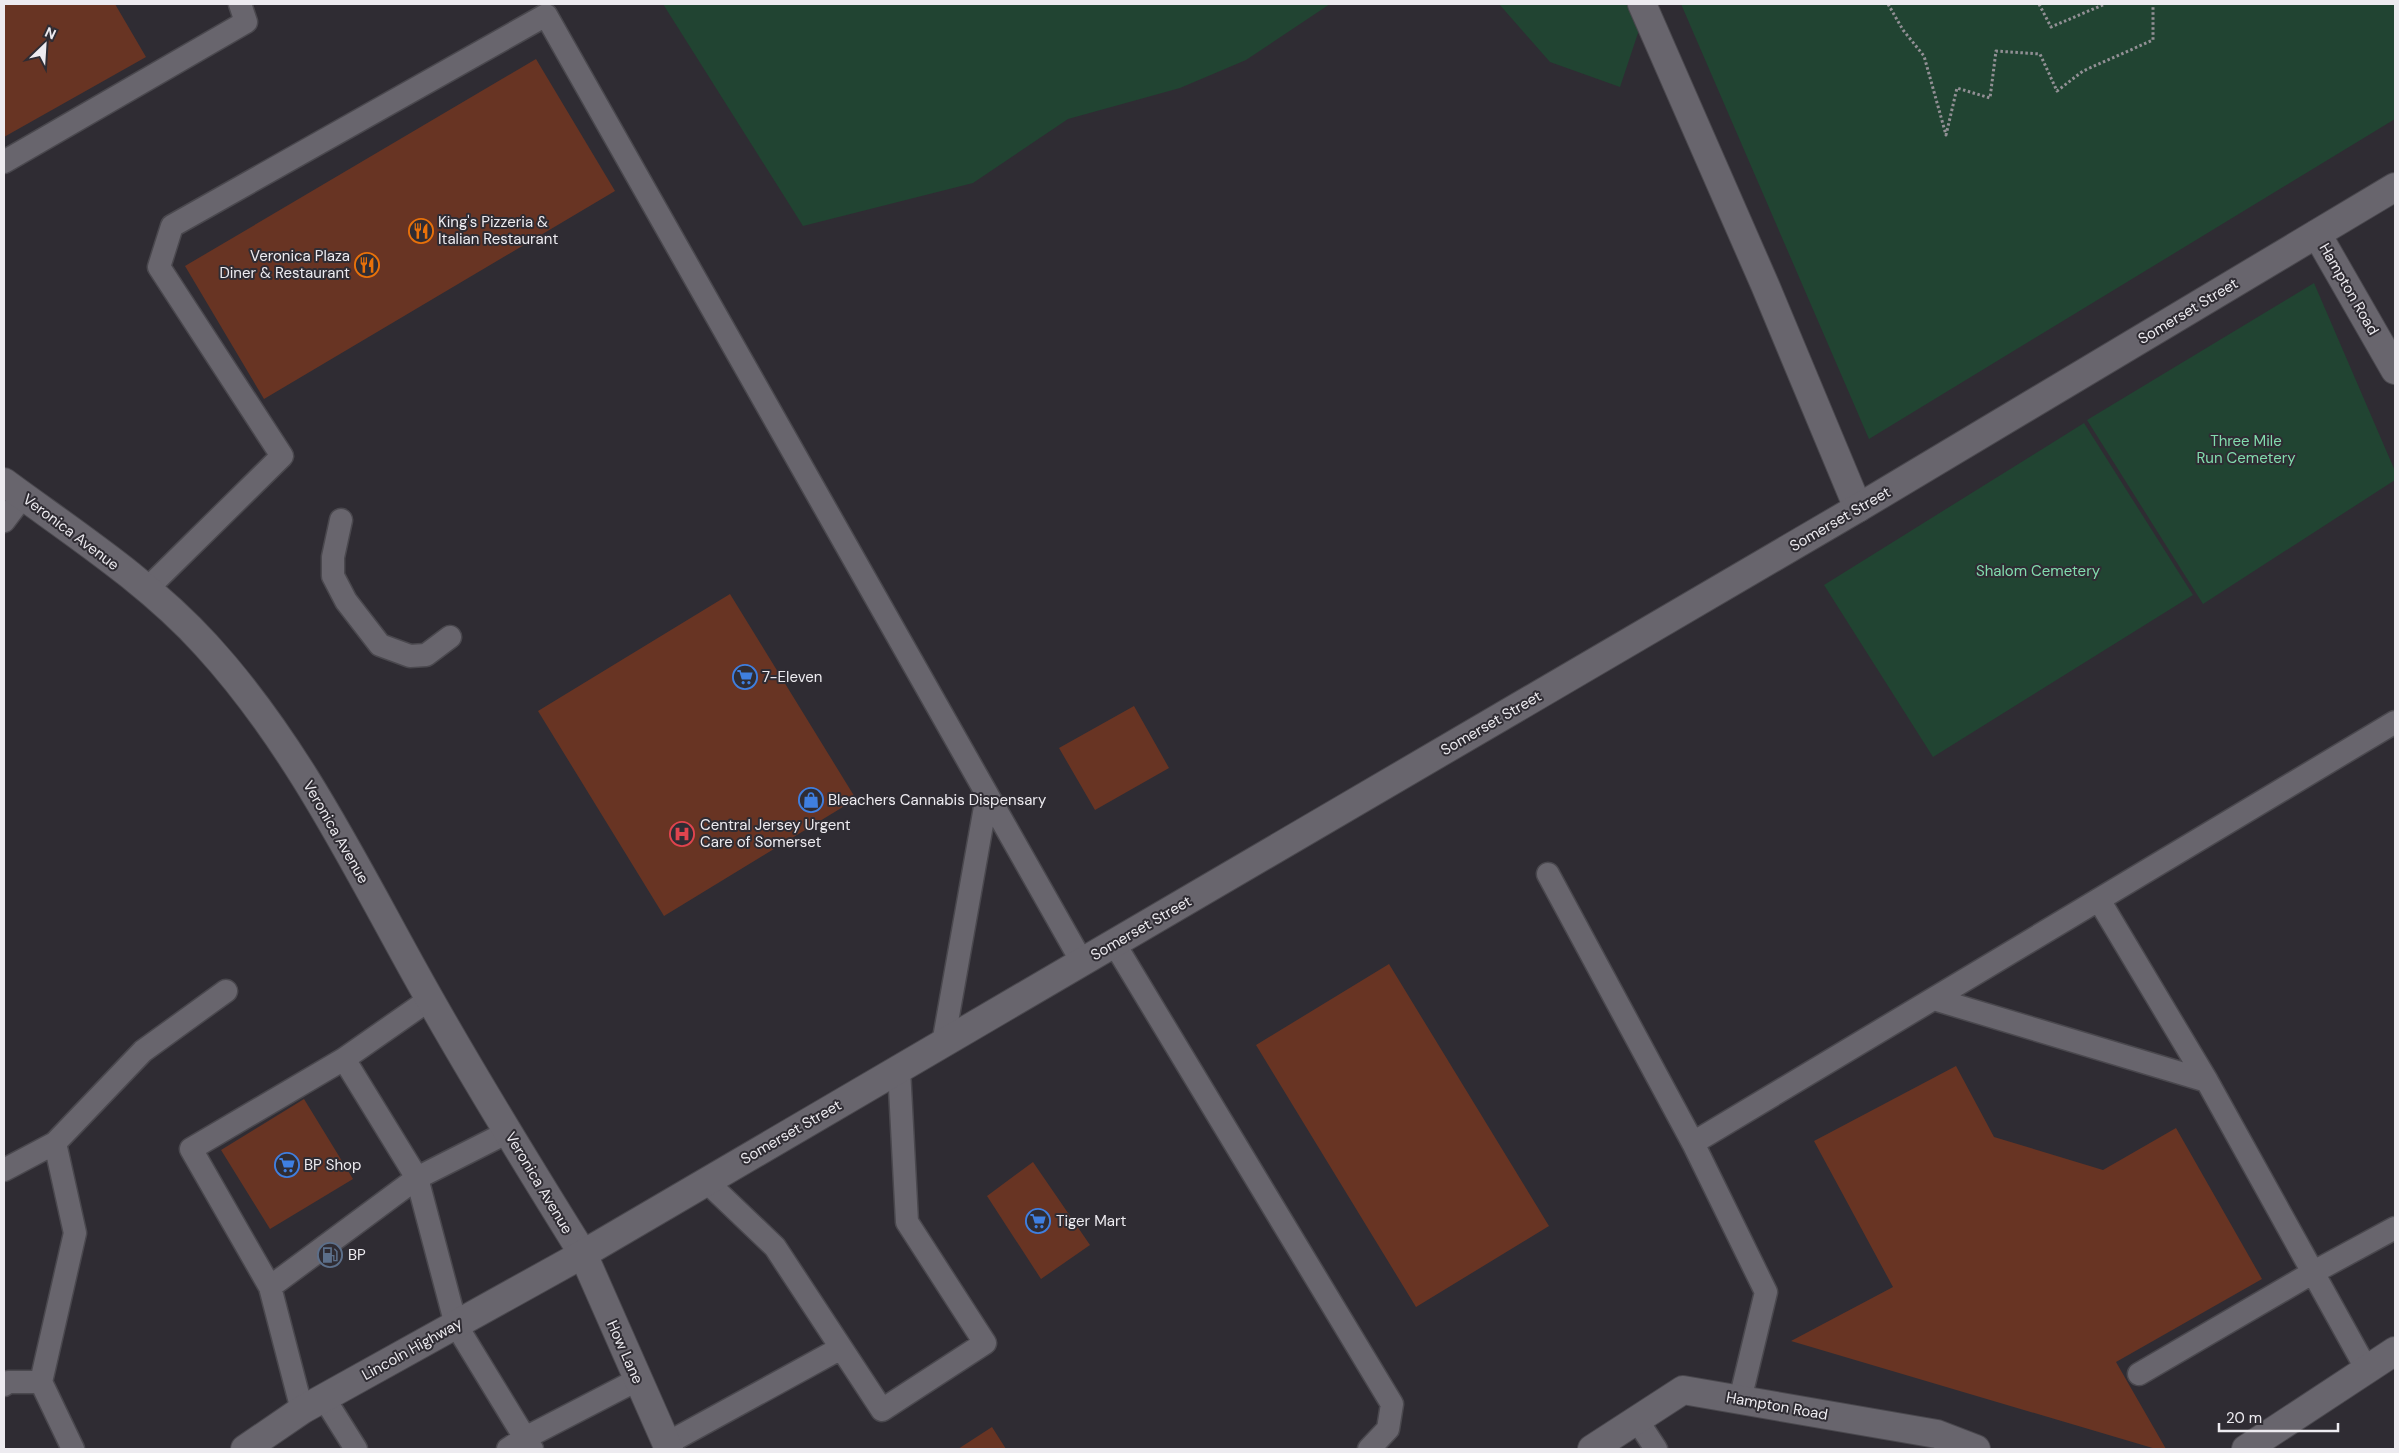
<svg xmlns="http://www.w3.org/2000/svg" width="2399" height="1453" font-family="'DM Sans',sans-serif">
<style>
.green{fill:#214432}
.building{fill:#683423}
.lines{fill:none;stroke-linecap:round;stroke-linejoin:round}
.service-casing{stroke:#4a484e;stroke-width:25}
.minor-casing{stroke:#4a484e;stroke-width:30}
.tertiary-casing{stroke:#4a484e;stroke-width:30}
.secondary-casing{stroke:#4a484e;stroke-width:30}
.path{stroke:#929095;stroke-width:3;stroke-dasharray:2.5 2.5;stroke-linecap:butt}
.service{stroke:#68656d;stroke-width:22}
.minor{stroke:#68656d;stroke-width:28}
.tertiary{stroke:#68656d;stroke-width:28}
.secondary{stroke:#68656d;stroke-width:28}
.labels{text-anchor:middle;stroke-width:4;stroke-linejoin:round;paint-order:stroke}
.poi-label{font-size:15px;fill:#edebf0;stroke:#2f2c33;text-anchor:start}
.street-label{font-size:15px;fill:#edebf0;stroke:#2f2c33}
.park-label{font-size:15px;fill:#82dcae;stroke:#2f2c33}
</style>
<rect width="100%" height="100%" fill="#2f2c33"/>
<path class="green" d="M 663,4 L 1330,4 L 1246,60 L 1180,88 L 1068,119 L 973,183 L 803,226 Z
M 1499,4 L 1632,4 L 1641,24 L 1620,87 L 1550,62 Z
M 1681,4 L 2395,4 L 2395,119 L 1869,439 Z
M 2314,283 L 2395,471 L 2395,480 L 2203,604 L 2087,420 Z
M 2084,423 L 2193,595 L 1933,757 L 1824,585 Z"/>
<path class="building" d="M 4,4 L 115,4 L 146,57 L 4,137 Z
M 536,59 L 615,191 L 264,399 L 185,266 Z
M 730,594 L 856,799 L 664,916 L 538,711 Z
M 1134,706 L 1169,768 L 1095,810 L 1059,748 Z
M 1389,964 L 1549,1226 L 1416,1307 L 1256,1045 Z
M 1956,1066 L 1994,1137 L 2103,1170 L 2176,1128 L 2262,1279 L 2116,1362 L 2166,1449 L 2156,1449 L 1791,1341 L 1893,1287 L 1814,1141 Z
M 304,1099 L 353,1179 L 270,1229 L 221,1150 Z
M 1033,1162 L 1090,1245 L 1041,1279 L 987,1196 Z
M 992,1427 L 1006,1449 L 958,1449 Z"/>
<g class="lines">
<defs>
<path id="service" d="M 4,162 L 246,22 L 240,4
M 341,520 L 333,557 L 333,576 L 346,601 L 380,645 L 410,656 L 426,655 L 450,637
M 4,521 L 23,496
M 147,589 L 282,456 L 159,267 L 172,226 L 546,15 L 1082,962
M 1548,874 L 1693,1143 L 1766,1292 L 1740,1400
M 2099,900 L 2207,1081
M 1114,943 L 1392,1404 L 1388,1429 L 1369,1449
M 430,999 L 344,1059 L 417,1178 L 508,1132
M 1934,999 L 2207,1081 L 2367,1370
M 943,1044 L 987,796
M 55,1143 L 75,1233 L 41,1382 L 73,1449
M 1693,1143 L 2395,722
M 4,1170 L 55,1143 L 143,1051 L 226,991
M 707,1182 L 775,1247 L 882,1410 L 985,1343 L 907,1222 L 899,1069
M 270,1287 L 191,1149 L 344,1059
M 2139,1374 L 2312,1273 L 2395,1228
M 4,1385 L 8,1382 L 41,1382
M 324,1398 L 356,1449
M 302,1410 L 270,1287 L 417,1178 L 456,1325 L 525,1438 L 508,1449
M 1637,1420 L 1656,1449
M 666,1444 L 841,1348
M 532,1449 L 525,1438 L 637,1380"/>
<path id="minor" d="M 1642,4 L 1765,285 L 1858,508
M 2317,234 L 2395,370
M 1592,1449 L 1683,1390 L 1937,1434 L 1976,1449
M 2246,1449 L 2395,1351"/>
<path id="tertiary" d="M 4,482 C 73,533 148,581 206,645 C 294,741 352,859 414,971 C 467,1067 525,1161 583,1254"/>
<path id="secondary" d="M 583,1254 L 669,1449
M 245,1449 L 302,1410 L 583,1254 L 1858,508 L 2395,187"/>
</defs>
<use href="#service" class="service-casing"/>
<use href="#minor" class="minor-casing"/>
<use href="#tertiary" class="tertiary-casing"/>
<use href="#secondary" class="secondary-casing"/>
<path class="path" d="M 1888,4 L 1903,30 L 1924,56 L 1946,135 L 1957,88 L 1990,98 L 1996,51 L 2040,54 L 2057,91 L 2083,71 L 2153,40 L 2153,4
M 2039,4 L 2051,27 L 2105,4"/>
<use href="#service" class="service"/>
<use href="#minor" class="minor"/>
<use href="#tertiary" class="tertiary"/>
<use href="#secondary" class="secondary"/>
</g>
<defs>
<symbol id="restaurant-ring" viewBox="-11 -11 22 22"><circle r="9.5" fill="#2f2c33" stroke="#e8710a" stroke-width="1.5"/><path d="M-5-6h1v4h1v-4h1v4h1v-4h1v5L-1.5 .5V6h-2V.5L-5-1ZM5-6V6H3V1.5H1.5Q1.5-4 5-6Z" fill="#e8710a"/></symbol>
<symbol id="supermarket-ring" viewBox="-11 -11 22 22"><circle r="9.5" fill="#2f2c33" stroke="#3f7fe0" stroke-width="1.5"/><path d="M-6-5.5h2.5l.6 2H6L4.5 2H-2.5L-4.4-4H-6ZM-1.5 3.2a1.3 1.3 0 1 0 .1 0ZM3 3.2a1.3 1.3 0 1 0 .1 0Z" fill="#3f7fe0"/></symbol>
<symbol id="shop-ring" viewBox="-11 -11 22 22"><circle r="9.5" fill="#2f2c33" stroke="#3f7fe0" stroke-width="1.5"/><path d="M-5-2.5h2.3a2.7 3.5 0 0 1 5.4 0H5L5.5 6h-11ZM-1.5-2.5h3a1.5 2.3 0 0 0-3 0Z" fill="#3f7fe0"/></symbol>
<symbol id="hospital-ring" viewBox="-11 -11 22 22"><circle r="9.5" fill="#2f2c33" stroke="#e0444e" stroke-width="1.5"/><path d="M-5-5h3v3.5h4V-5h3V5h-3V1.5h-4V5h-3Z" fill="#e0444e"/></symbol>
<symbol id="fuel-ring" viewBox="-11 -11 22 22"><circle r="9.5" fill="#2f2c33" stroke="#5c6f8a" stroke-width="1.5"/><path d="M-5.5-6h7V0h2V4h1.3V-2.5L3-4.5l.8-.8L6-3V5H2.5V1h-1V6h-7ZM-4.2-4.7v3.2H.2V-4.7Z" fill="#5c6f8a"/></symbol>
</defs>
<g fill-rule="evenodd">
<use href="#restaurant-ring" x="407" y="217" width="28" height="28"/>
<use href="#restaurant-ring" x="353" y="251" width="28" height="28"/>
<use href="#supermarket-ring" x="731" y="663" width="28" height="28"/>
<use href="#shop-ring" x="797" y="786" width="28" height="28"/>
<use href="#hospital-ring" x="668" y="820" width="28" height="28"/>
<use href="#supermarket-ring" x="273" y="1151" width="28" height="28"/>
<use href="#supermarket-ring" x="1024" y="1207" width="28" height="28"/>
<use href="#fuel-ring" x="316" y="1241" width="28" height="28"/>
</g>
<g class="labels">
<g class="poi-label">
<text x="438" y="227">King's Pizzeria &amp;<tspan x="438" dy="17">Italian Restaurant</tspan></text>
<text x="350" y="261" text-anchor="end">Veronica Plaza<tspan x="350" dy="17">Diner &amp; Restaurant</tspan></text>
<text x="762" y="682">7-Eleven</text>
<text x="828" y="805">Bleachers Cannabis Dispensary</text>
<text x="700" y="830">Central Jersey Urgent<tspan x="700" dy="17">Care of Somerset</tspan></text>
<text x="304" y="1170">BP Shop</text>
<text x="1056" y="1226">Tiger Mart</text>
<text x="348" y="1260">BP</text>
</g>
<g class="street-label">
<text transform="translate(2349 289) rotate(60)" y="5">Hampton Road</text>
<text transform="translate(2188 311) rotate(-31)" y="5">Somerset Street</text>
<text transform="translate(1840 519) rotate(-30)" y="5">Somerset Street</text>
<text transform="translate(71 532) rotate(37)" y="5">Veronica Avenue</text>
<text transform="translate(1491 723) rotate(-30)" y="5">Somerset Street</text>
<text transform="translate(336 832) rotate(60)" y="5">Veronica Avenue</text>
<text transform="translate(1141 928) rotate(-30)" y="5">Somerset Street</text>
<text transform="translate(791 1132) rotate(-30)" y="5">Somerset Street</text>
<text transform="translate(539 1183) rotate(59)" y="5">Veronica Avenue</text>
<text transform="translate(412 1349) rotate(-29)" y="5">Lincoln Highway</text>
<text transform="translate(625 1352) rotate(66)" y="5">How Lane</text>
<text transform="translate(1777 1406) rotate(10)" y="5">Hampton Road</text>
</g>
<g class="park-label">
<text x="2246" y="446">Three Mile<tspan x="2246" dy="17">Run Cemetery</tspan></text>
<text x="2038" y="576">Shalom Cemetery</text>
</g>
</g>
<rect width="2399" height="1453" fill="none" stroke="#edebf0" stroke-width="10"/>
<g transform="translate(45 45) rotate(25)" stroke="#2f2c33" stroke-width="4" paint-order="stroke">
<path d="M0-4L9 19L0 12L-9 19Z" fill="#edebf0"/>
<text y="-8" font-size="14" font-weight="bold" text-anchor="middle" fill="#edebf0">N</text>
</g>
<path d="M2219 1423v8h119v-8" fill="none" stroke="#edebf0" stroke-width="2.5"/>
<text x="2226" y="1423" font-size="15" fill="#edebf0" stroke="#2f2c33" stroke-width="4" paint-order="stroke">20 m</text>
</svg>
